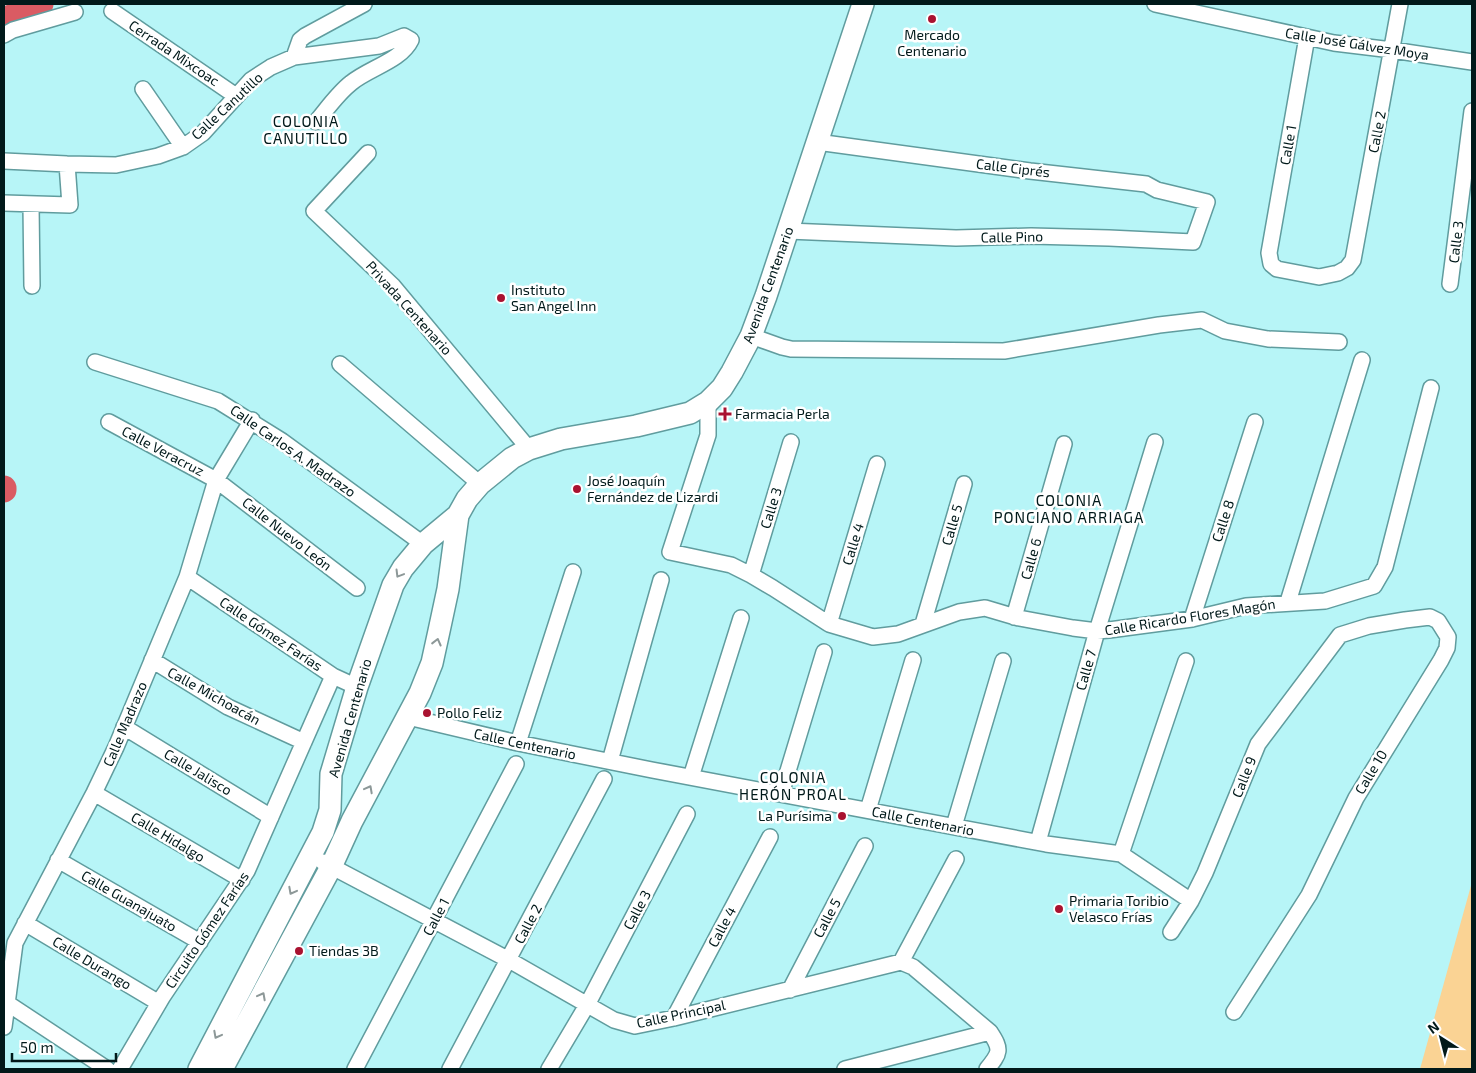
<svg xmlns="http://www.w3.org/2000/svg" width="1476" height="1073" font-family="'Exo 2',sans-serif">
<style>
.green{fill:#fad394}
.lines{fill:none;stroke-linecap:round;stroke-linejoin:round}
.river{stroke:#da5b63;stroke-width:25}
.minor-casing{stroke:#609c9e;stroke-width:18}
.secondary-casing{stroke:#609c9e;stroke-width:24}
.minor{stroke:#fff;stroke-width:15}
.secondary{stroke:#fff;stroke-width:21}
.oneway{stroke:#8d9898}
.poi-dot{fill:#a91230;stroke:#fff;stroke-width:2}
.labels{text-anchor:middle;stroke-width:5;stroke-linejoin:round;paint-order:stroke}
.poi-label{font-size:14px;fill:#01191a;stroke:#fff;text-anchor:start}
.street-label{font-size:14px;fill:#01191a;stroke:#fff}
.neighbourhood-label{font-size:15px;letter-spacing:1px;fill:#01191a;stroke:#fff}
</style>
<rect width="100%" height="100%" fill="#b7f5f7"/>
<path class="green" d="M 1472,882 L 1472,1069 L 1420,1069 Z"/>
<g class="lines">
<path class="river" d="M 4,20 L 41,4
M 4,488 L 4,490"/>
<defs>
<path id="minor" d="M 1155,4 L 1334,43 L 1392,50 L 1472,62
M 112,11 L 236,96
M 4,35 L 13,30 L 75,12
M 1307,37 L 1269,253 L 1271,264 L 1277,269 L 1319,277 L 1338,273 L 1347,268 L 1353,260 L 1400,4
M 294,57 L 300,40 L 305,36 L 364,4
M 143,89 L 183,147
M 368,153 L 314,211 L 393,286 L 529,449
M 4,161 L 67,164 L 116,165 L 158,156 L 183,147 L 203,133 L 251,80 L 271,67 L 294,57 L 379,46 L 404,36 L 411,40 C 401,61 369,68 351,83 C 338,93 327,109 316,122
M 4,203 L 70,205 L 67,164
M 31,205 L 32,286
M 788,231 L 956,238 L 1031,236 L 1109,238 L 1193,242 L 1207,202 L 1157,190 L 1146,184 L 1030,171 L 817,142
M 1450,284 L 1472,111
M 751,336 L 782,347 L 791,349 L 1004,351 L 1159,325 L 1202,320 L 1225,331 L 1268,339 L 1339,342
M 95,362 L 218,401 L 282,441 L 423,544
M 340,364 L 480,484
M 708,402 L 708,435 L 670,552 L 731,565 L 751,575 L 773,588 L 829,624 L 873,637 L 898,634 L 959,612 L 985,608 L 1019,618 L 1073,628 L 1097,631 L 1109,630 L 1192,619 L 1246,606 L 1325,601 L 1374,586 L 1385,567 L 1431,388
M 109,422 L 216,480 L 357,588
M 751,575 L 791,442
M 187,577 L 333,676 L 357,687
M 1288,602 L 1362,360
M 1014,617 L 1064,444
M 1192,619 L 1255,422
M 829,624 L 877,464
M 923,624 L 964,484
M 152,660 L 228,707 L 304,742
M 408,717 L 518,743 L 652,770 L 1046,844 L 1121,854 L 1191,901
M 124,727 L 271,817
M 518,743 L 573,572
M 610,761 L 661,580
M 691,777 L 741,618
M 94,793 L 242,880
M 781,794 L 824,652
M 868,810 L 913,660
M 954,826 L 1003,661
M 1038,842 L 1097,631 L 1155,442
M 1121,854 L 1186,661
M 58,860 L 200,942
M 323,862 L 509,960 L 614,1020 L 635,1026 L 674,1018 L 901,962 L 913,967 L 990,1032 C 1002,1050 1000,1053 987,1069
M 25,923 L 159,1003
M 1171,932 L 1191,901 L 1205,873 L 1258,744 L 1340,635 L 1369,626 L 1405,620 L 1430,617 L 1438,621 L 1448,637 L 1447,648 L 1441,660 L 1356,798 L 1309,895 L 1234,1012
M 901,962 L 956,859
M 790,990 L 865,846
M 7,1003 L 107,1069
M 674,1018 L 770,837
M 4,1027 L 15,943 L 94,793 L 116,747 L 187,577 L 216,480 L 252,420
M 120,1069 L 163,996 L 247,871 L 333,676
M 355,1069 L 516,764
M 450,1069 L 604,779
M 549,1069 L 587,1005 L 687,814
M 845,1069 L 990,1032"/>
<path id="secondary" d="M 199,1069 L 323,832 L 330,810 L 331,774 L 357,687 L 393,585 L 403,568 L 423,544 L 458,515 L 467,499 L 480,484 L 512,458 L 529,449 L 561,439 L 636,426 L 690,413 L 708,402 L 722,388 L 732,372 L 751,336 L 766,296 L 863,4
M 222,1069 L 331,867 L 352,821 L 420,693 L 432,663 L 439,631 L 448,589 L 458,515"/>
</defs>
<use href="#minor" class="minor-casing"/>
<use href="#secondary" class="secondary-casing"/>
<use href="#minor" class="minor"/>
<use href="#secondary" class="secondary"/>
</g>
<defs><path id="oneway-chevron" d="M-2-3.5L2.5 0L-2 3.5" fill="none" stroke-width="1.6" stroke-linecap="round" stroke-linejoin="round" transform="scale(1.25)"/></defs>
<g class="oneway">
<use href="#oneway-chevron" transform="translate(399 574) rotate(121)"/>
<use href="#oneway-chevron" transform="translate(437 642) rotate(-76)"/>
<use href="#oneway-chevron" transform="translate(369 789) rotate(-62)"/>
<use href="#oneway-chevron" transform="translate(292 891) rotate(118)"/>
<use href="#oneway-chevron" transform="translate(262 996) rotate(-62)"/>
<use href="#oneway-chevron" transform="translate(217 1035) rotate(118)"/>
</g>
<g class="poi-dot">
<circle cx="932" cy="19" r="5"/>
<circle cx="501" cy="298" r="5"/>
<path d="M722.5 406.5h5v5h5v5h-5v5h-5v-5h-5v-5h5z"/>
<circle cx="577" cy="489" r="5"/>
<circle cx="427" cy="713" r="5"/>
<circle cx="842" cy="816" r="5"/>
<circle cx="1059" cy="909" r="5"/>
<circle cx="299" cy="951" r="5"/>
</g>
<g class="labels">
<g class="poi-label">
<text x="932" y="40" text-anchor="middle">Mercado<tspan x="932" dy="16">Centenario</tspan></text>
<text x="511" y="295">Instituto<tspan x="511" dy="16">San Angel Inn</tspan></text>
<text x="735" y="419">Farmacia Perla</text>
<text x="587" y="486">José Joaquín<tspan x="587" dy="16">Fernández de Lizardi</tspan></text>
<text x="437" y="718">Pollo Feliz</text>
<text x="832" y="821" text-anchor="end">La Purísima</text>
<text x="1069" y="906">Primaria Toribio<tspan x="1069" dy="16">Velasco Frías</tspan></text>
<text x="309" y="956">Tiendas 3B</text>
</g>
<g class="street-label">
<text transform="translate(1357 44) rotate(9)" y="5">Calle José Gálvez Moya</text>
<text transform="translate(174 53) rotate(34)" y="5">Cerrada Mixcoac</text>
<text transform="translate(227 106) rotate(-43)" y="5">Calle Canutillo</text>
<text transform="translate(1377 132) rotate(-79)" y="5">Calle 2</text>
<text transform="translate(1288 145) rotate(-80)" y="5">Calle 1</text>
<text transform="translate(1013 168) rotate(7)" y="5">Calle Ciprés</text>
<text transform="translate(1012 237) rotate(-1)" y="5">Calle Pino</text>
<text transform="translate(1456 242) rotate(-83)" y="5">Calle 3</text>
<text transform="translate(768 285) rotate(-70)" y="5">Avenida Centenario</text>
<text transform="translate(409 308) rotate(48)" y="5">Privada Centenario</text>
<text transform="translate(163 451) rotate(28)" y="5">Calle Veracruz</text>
<text transform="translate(293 451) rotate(35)" y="5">Calle Carlos A. Madrazo</text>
<text transform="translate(771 508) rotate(-73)" y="5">Calle 3</text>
<text transform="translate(1223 521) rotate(-72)" y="5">Calle 8</text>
<text transform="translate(952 525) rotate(-74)" y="5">Calle 5</text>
<text transform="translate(287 534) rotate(38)" y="5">Calle Nuevo León</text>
<text transform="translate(853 544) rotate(-73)" y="5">Calle 4</text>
<text transform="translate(1031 559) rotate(-74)" y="5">Calle 6</text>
<text transform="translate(1190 617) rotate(-9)" y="5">Calle Ricardo Flores Magón</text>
<text transform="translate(271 634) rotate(34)" y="5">Calle Gómez Farías</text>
<text transform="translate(1086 670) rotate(-74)" y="5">Calle 7</text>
<text transform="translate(214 696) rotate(29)" y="5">Calle Michoacán</text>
<text transform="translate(350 718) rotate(-74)" y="5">Avenida Centenario</text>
<text transform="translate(125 724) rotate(-67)" y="5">Calle Madrazo</text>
<text transform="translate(525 744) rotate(12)" y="5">Calle Centenario</text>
<text transform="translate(198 772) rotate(31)" y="5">Calle Jalisco</text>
<text transform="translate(1371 772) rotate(-59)" y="5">Calle 10</text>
<text transform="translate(1244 777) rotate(-68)" y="5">Calle 9</text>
<text transform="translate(923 821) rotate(11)" y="5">Calle Centenario</text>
<text transform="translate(168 837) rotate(31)" y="5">Calle Hidalgo</text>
<text transform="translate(129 901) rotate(30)" y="5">Calle Guanajuato</text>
<text transform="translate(637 910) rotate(-62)" y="5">Calle 3</text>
<text transform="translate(436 917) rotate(-62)" y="5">Calle 1</text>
<text transform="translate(827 918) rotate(-62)" y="5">Calle 5</text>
<text transform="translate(528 924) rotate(-62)" y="5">Calle 2</text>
<text transform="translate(722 927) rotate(-62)" y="5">Calle 4</text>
<text transform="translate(207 930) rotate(-56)" y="5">Circuito Gómez Farías</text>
<text transform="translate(92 963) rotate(31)" y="5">Calle Durango</text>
<text transform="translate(681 1014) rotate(-12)" y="5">Calle Principal</text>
</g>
<g class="neighbourhood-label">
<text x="306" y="127">COLONIA<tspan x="306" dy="17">CANUTILLO</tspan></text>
<text x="1069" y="506">COLONIA<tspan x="1069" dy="17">PONCIANO ARRIAGA</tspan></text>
<text x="793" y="783">COLONIA<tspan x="793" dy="17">HERÓN PROAL</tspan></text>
</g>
</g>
<rect width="1476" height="1073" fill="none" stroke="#01191a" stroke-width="10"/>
<g transform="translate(1441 1038) rotate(324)" stroke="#ffffff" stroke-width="4" paint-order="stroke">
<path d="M0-4L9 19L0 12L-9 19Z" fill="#01191a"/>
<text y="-8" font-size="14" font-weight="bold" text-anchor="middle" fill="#01191a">N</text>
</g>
<path d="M12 1053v8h104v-8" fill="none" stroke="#01191a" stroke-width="2.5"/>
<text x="20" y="1053" font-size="15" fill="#01191a" stroke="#ffffff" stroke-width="4" paint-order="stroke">50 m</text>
</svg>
